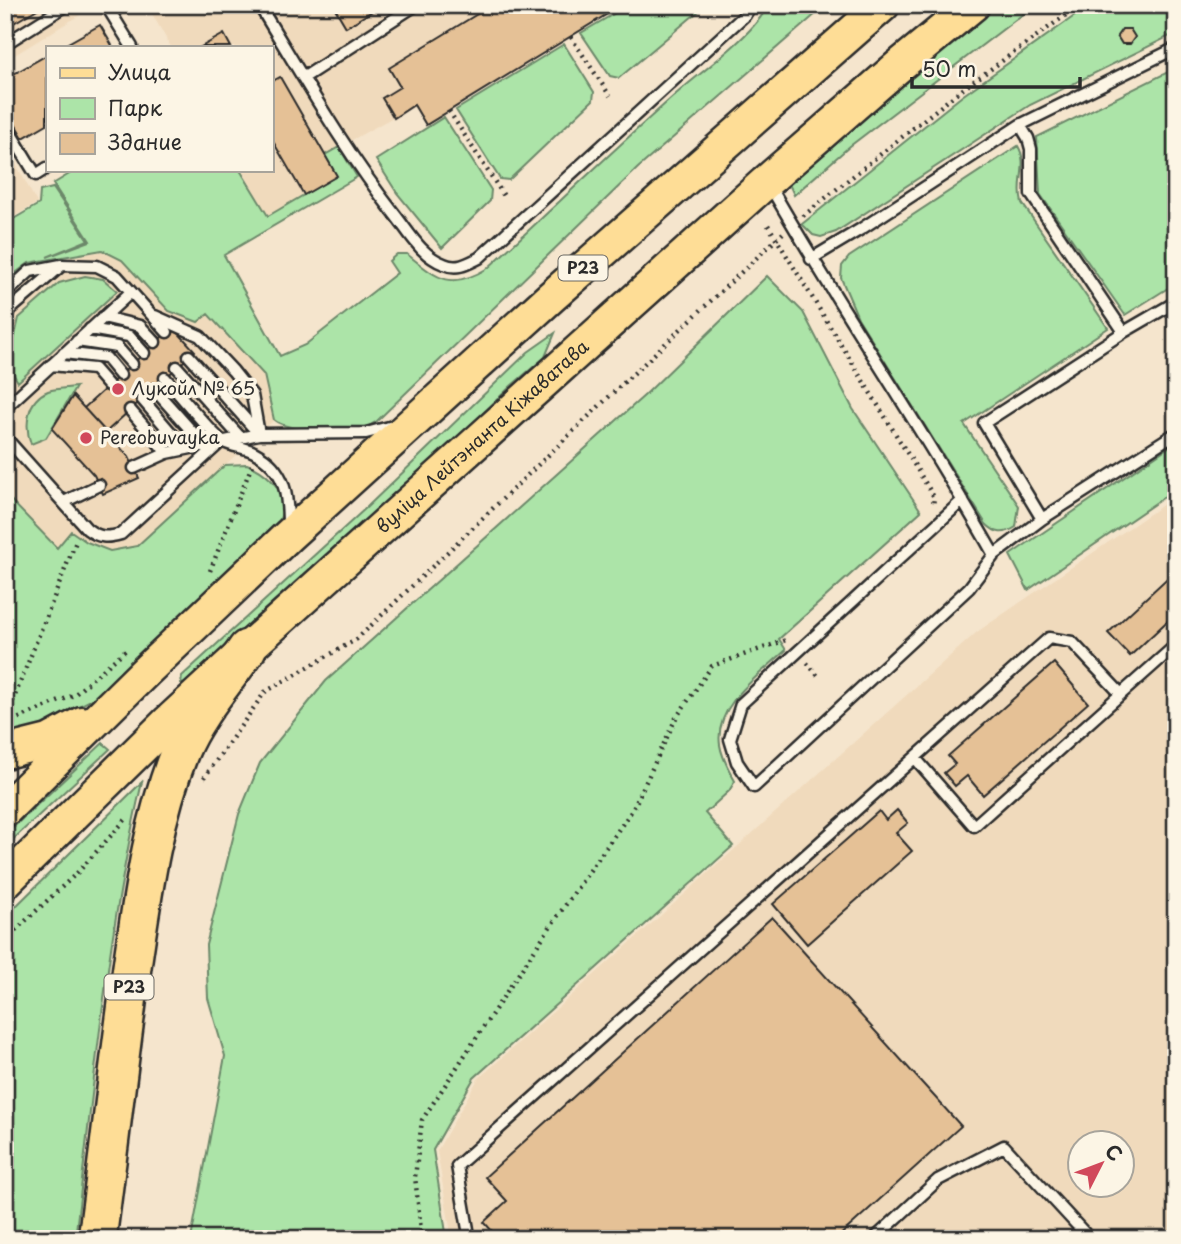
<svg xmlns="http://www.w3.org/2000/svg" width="1181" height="1244" font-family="'Playpen Sans',sans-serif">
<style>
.built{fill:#f0dabc;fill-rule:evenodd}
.green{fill:#ace4a8;stroke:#6c886a;stroke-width:2}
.building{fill:#e5c196;stroke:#2b2b2b;stroke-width:2}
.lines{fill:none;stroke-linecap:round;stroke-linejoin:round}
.lane-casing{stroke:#2b2b2b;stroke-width:15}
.primary-casing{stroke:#2b2b2b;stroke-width:37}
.highway-casing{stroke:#2b2b2b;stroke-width:42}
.path{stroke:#2b2b2b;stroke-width:4.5;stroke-dasharray:2 5;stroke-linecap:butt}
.lane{stroke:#fcf5e5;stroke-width:10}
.primary{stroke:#fedd96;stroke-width:32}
.highway{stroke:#fedd96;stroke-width:37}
.poi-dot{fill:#d1495b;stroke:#fcf5e5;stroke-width:2.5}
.labels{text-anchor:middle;stroke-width:7;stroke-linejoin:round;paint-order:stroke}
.shield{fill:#fcf5e5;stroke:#6a6863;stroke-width:2}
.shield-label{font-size:16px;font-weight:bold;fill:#2b2b2b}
.poi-label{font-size:18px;fill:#2b2b2b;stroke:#fcf5e5;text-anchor:start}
.street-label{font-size:18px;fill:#2b2b2b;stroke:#fcf5e5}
</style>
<rect width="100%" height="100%" fill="#f5e5cd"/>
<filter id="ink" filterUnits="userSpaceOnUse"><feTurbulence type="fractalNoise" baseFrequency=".0143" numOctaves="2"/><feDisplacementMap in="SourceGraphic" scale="14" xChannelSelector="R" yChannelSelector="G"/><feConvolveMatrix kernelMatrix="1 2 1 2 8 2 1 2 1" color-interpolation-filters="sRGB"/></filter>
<g filter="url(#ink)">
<path class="built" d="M 5,5 L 96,5 L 5,61 Z
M 147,5 L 622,5 L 426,125 L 413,106 L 325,155 L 337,176 L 268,216 L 242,170 L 271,170 L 271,47 L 171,47 Z
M 5,144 L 37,203 L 5,222 Z
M 102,251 L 113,254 L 126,264 L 170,312 L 199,322 L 207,314 L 264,375 L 274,420 L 137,546 L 110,550 L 87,541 L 71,531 L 57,548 L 5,492 L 5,486 L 15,470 L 5,460 L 5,282 L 24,266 Z
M 1176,496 L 1176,1239 L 452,1239 L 437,1151 L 478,1079 L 977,632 ZM 1080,1142 L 1122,1142 L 1122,1184 L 1080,1184 Z"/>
<path class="green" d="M 629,5 L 706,5 L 619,78 L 610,76 L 581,33 Z
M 768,5 L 820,5 L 817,13 L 638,168 L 377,421 C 372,424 367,428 362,429 C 343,433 289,432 274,420 L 264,375 L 208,314 L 198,322 L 169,311 L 122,260 L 102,250 L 29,263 L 5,281 L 5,224 L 39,204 L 40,191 L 53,188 L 88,240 L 47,257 L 90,241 L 53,184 L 76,170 L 240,170 L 268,216 L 336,176 L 325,155 L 339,147 L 357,177 L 224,255 L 280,356 L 305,345 L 397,273 L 389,261 L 397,254 L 407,254 C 438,279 450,291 488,268 C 551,210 612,151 676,94 C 702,71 754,35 768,5 Z
M 997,5 L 1035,5 L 850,146 L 794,195 L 789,184 L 789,176 Z
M 1090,5 L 1176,5 L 1176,33 L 1030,105 L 836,232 L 821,237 L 813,235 L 802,224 L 962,96 Z
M 564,44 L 594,92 L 593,100 L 509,180 L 500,179 L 456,110 Z
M 1176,68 L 1176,283 L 1125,315 L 1040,194 L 1037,137 Z
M 444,117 L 491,190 L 490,201 L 442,248 L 397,193 L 376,160 Z
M 1018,146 C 1029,164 1016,183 1022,203 L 1108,328 L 964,424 L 1019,506 L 1016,527 C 1004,535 996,534 986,524 L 858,318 L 841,278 L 842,266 L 849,257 Z
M 85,276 L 103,279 L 117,291 L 18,382 L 8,365 L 19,318 L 59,283 Z
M 767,276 L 803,312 L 853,409 L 921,511 L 779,639 L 786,650 C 760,675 714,704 720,745 C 722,758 729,770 735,781 L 729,791 L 705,813 L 733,846 L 474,1078 L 433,1150 L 447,1239 L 191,1239 L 225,1056 L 208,998 L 206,945 L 239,814 L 260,763 L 326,681 L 645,395 Z
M 555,333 L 545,357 L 511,386 L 375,517 L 186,685 L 181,683 L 182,676 L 367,507 L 528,352 Z
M 76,387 L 46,438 L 31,444 C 24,425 27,400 48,391 C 56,388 68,388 76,387 Z
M 1176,442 L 1176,489 L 1028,590 L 1010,555 Z
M 247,464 C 264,471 281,485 283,504 C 284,511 279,520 278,526 L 176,624 L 91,700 L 30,731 L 5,736 L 5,494 L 57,548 L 71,531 L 87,542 L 110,551 L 137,546 L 225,465 Z
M 103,743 L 110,749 L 5,847 L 5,835 Z
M 142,782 C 107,933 94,1085 75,1239 L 5,1239 L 5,917 Z"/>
<path class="building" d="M 5,5 L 44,5 L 5,28 Z
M 333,5 L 371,5 L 374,10 L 346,27 Z
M 492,5 L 622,5 L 426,125 L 414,105 L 394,118 L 382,98 L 400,87 L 389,68 Z
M 100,25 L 113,47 L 61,47 Z
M 1122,29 L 1130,29 L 1135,37 L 1130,44 L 1122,44 L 1117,36 Z
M 224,34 L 231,47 L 201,47 Z
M 47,55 L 47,124 L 23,138 L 5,106 L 5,79 Z
M 280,77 L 337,176 L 304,195 L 271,138 L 271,82 Z
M 173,327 L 195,351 L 106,432 L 84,408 Z
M 73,396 L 129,457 L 139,478 L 103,494 L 94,475 L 52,429 Z
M 1176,570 L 1176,613 L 1130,656 L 1108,633 Z
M 1054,663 L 1088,703 L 983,795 L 967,776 L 955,786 L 944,773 L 955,764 L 948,756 Z
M 897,810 L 908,823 L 896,833 L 912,851 L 807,944 L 773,904 L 879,811 L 886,820 Z
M 772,917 L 961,1126 L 836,1239 L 499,1239 L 484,1222 L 507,1201 L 485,1177 Z"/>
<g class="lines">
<defs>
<path id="lane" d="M 106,5 L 132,47
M 259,5 C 303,77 344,150 396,216 C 410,234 422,256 444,264 C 457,270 467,264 479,258 L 745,15 L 751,5
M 5,44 L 67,5
M 303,78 L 416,5
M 5,124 L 36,175 L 47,168
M 1020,125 L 1028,138 L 1031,149 L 1031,194 L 1124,332
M 770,186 C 841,311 924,430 994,555 L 969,588 L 754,787 L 737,762 L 730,739 L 741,704 L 963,500
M 811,259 L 861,229 L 1020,125 L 1176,48
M 5,294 L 30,271 L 61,265 L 97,266 L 117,276 L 167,332
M 1176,307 L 1174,303 L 1124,332 L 984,423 L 1042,519 L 1176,433
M 5,314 L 61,266
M 155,316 L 200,336 L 233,371 L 252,395 L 259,434
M 103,317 L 140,326 L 155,342
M 90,329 L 129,336 L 144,353
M 77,341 L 117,347 L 132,364
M 64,353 L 106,358 L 120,375
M 189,356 L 258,433
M 51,365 L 94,369 L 108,385
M 177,367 L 240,437
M 165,378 C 177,391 212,435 224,442 C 233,447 245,447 254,452 C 286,469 288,495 288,526
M 154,389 L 204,445
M 142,399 L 185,449
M 5,408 L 131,292
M 130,410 L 167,453
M 5,437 L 87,529 C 99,538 107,538 121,534 L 222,441
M 134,468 L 167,453 L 259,434 L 366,433 L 393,426
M 64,502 L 99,485
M 994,555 L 1042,519
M 1121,694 L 1176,645
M 472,1239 L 469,1235 L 457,1166 L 1049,638 L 1072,642 L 1121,694 L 974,826 L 915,758
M 874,1239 L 938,1180 L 1004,1146 L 1090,1239"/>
<g id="primary">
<path d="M 5,752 L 49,741 L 82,723"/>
<path d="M 5,810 L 146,671 L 288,536 L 551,297 L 883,5"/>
<path id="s1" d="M 5,882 L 169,721 L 247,649 L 767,181 L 900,65 L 973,5"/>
</g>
<path id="highway" d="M 97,1239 C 110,1144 120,1048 134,953 C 144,885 154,816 180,751 C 194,716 226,680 247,649"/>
</defs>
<use href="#lane" class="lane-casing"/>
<use href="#primary" class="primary-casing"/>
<use href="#highway" class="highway-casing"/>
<path class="path" d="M 571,37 L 610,96
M 449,111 L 504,196
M 803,216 L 956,94 L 1080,5
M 768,225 L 934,497 L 933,507
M 210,571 L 252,465
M 807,663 L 819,677
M 5,721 L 77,539
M 12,721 L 74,695 L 128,648
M 204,778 L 265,692 L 357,639 L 616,390 L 783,233
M 5,940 L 78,872 L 128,817
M 422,1239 L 415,1177 L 422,1120 L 543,937 L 633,809 L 676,718 L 712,666 L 786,640"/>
<use href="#lane" class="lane"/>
<use href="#primary" class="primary"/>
<use href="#highway" class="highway"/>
</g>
</g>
<g class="poi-dot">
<circle cx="118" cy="389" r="7"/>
<circle cx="86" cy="438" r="7"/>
</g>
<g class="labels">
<g class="shield">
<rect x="558.5" y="255.5" width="49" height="25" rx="5"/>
<rect x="104.5" y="974.5" width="49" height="25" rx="5"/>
</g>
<g class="shield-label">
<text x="583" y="274">Р23</text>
<text x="129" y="993">Р23</text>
</g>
<g class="poi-label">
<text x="132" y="395">Лукойл № 65</text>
<text x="100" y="444">Pereobuvayka</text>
</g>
<g class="street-label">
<text dy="6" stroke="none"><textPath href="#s1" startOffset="653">вуліца Лейтэнанта Кіжаватава</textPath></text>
</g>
</g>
<rect width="1181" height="1244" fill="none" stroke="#fcf5e5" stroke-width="28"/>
<rect x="14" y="14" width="1153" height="1216" fill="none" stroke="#2b2b2b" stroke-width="2.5" filter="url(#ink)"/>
<rect x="46" y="46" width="228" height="126" fill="#fcf5e5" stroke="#a8a49b" stroke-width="2"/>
<rect x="60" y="68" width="35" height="10" fill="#fedd96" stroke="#a8a49b" stroke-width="2"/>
<text x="108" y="80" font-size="21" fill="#2b2b2b">Улица</text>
<rect x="60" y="98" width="35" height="21" fill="#ace4a8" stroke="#a8a49b" stroke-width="2"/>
<text x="108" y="116" font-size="21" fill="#2b2b2b">Парк</text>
<rect x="60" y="133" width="35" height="21" fill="#e5c196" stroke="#a8a49b" stroke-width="2"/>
<text x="108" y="150" font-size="21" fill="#2b2b2b">Здание</text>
<g transform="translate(1101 1164) rotate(48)"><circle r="33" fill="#fcf5e5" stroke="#a8a49b" stroke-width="2"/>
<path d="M0-5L12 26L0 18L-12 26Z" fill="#d1495b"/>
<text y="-10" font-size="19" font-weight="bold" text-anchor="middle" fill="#2b2b2b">С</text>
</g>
<path d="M912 77v10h168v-10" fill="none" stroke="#2b2b2b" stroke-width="3.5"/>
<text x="922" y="77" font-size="21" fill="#2b2b2b" stroke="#fcf5e5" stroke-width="5" paint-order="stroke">50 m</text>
</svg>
